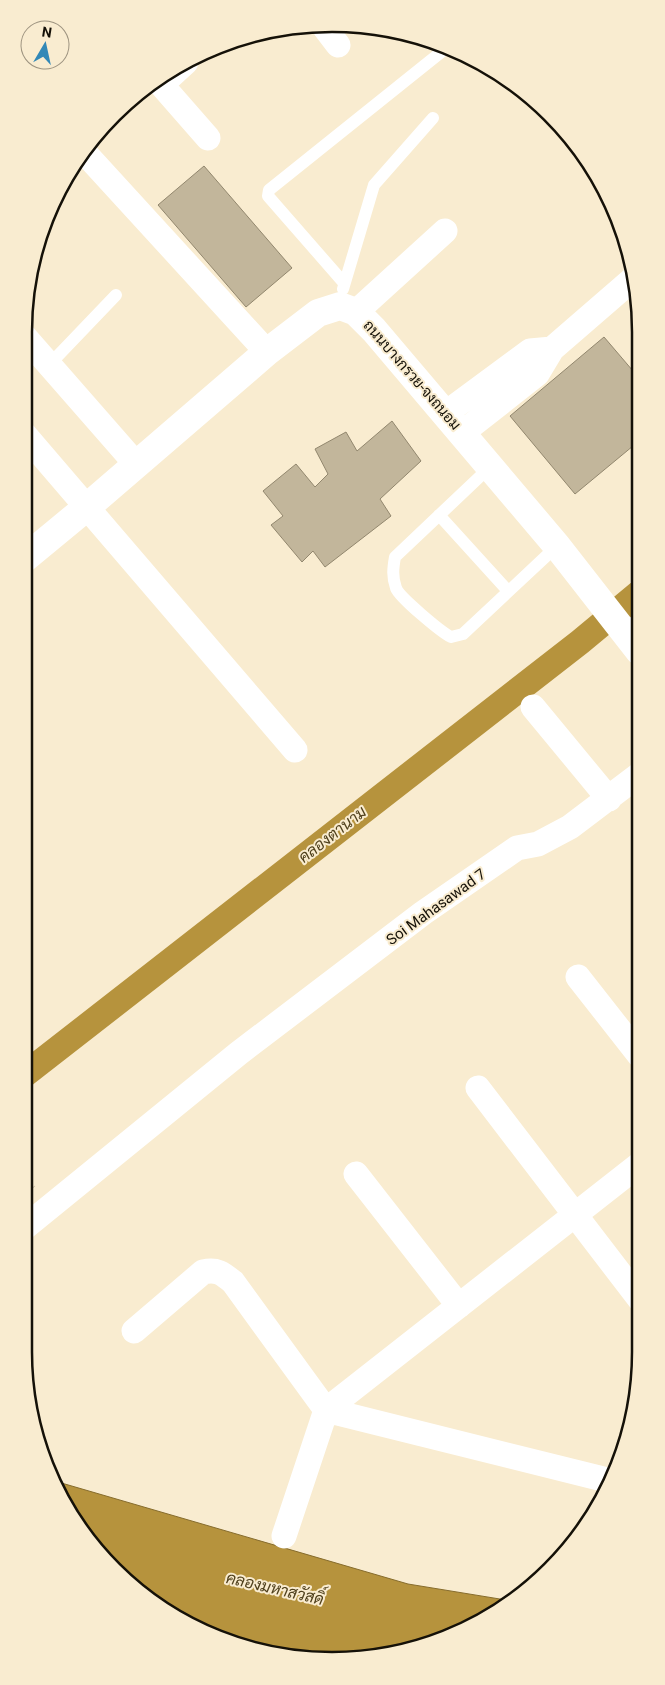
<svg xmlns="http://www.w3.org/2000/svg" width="665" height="1685" font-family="Roboto,Sarabun,sans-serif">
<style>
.water{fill:#b6933d;stroke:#866c2d}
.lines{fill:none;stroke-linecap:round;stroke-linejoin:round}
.canal{stroke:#b6933d;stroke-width:26}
.building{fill:#c2b69b;stroke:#92876e}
.path{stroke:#a89e89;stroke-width:3;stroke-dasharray:4 4;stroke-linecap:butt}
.service{stroke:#fff;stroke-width:12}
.minor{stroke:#fff;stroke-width:25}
.tertiary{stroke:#fff;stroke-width:28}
.labels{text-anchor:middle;stroke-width:4;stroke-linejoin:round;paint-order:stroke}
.street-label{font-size:15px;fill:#151108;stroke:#f9ecd0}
.water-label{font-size:16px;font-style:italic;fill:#50411d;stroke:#f9ecd0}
.rim{fill:none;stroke:#151108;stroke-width:2.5}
</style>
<rect width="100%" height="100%" fill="#f9ecd0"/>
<path class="water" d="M 58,1482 L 408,1584 L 512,1601 L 504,1609 L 393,1655 L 292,1659 L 178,1620 L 100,1556 Z"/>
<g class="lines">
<path class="canal" d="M 24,1075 L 580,642 L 639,593"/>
</g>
<path class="building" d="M 204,166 L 292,268 L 246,307 L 158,205 Z
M 604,337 L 639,378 L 639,441 L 575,494 L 510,416 Z
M 392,421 L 421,461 L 380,499 L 391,516 L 325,567 L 313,551 L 302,562 L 271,525 L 283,516 L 263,491 L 296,464 L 315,487 L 328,474 L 315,449 L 346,432 L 357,451 Z"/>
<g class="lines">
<path class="path" d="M 24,1174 L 34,1187"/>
<path class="service" d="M 344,283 L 268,196 L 269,190 L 445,49
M 343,289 L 374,185 L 433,118
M 49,365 L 116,295
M 490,467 L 395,557 C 393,568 392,577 396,588 C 399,597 441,632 451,637 L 463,634 L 557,546
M 439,515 L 508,591"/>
<path class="minor" d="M 325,28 L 338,45
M 159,82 L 208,138
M 162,84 L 186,62
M 84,152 L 267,352
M 356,312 L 445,231
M 24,336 L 136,464
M 446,413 L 530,351 L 552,349
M 462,433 L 537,374 L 552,349 L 634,278
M 24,434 L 295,750
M 533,707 L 609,799
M 578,977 L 640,1056
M 478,1088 L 641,1301
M 356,1174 L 459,1306
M 24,1228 L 239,1053 L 423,913 L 517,848 L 538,844 L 570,827 L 640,774
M 134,1331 L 203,1272 C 217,1269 222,1273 233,1282 L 326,1410 L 607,1480
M 284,1536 L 326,1410 L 641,1163"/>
<path class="tertiary" d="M 24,559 L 87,507 L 267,352 L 318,313 L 340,306 L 356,312 L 374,330 L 557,546 L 639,651"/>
</g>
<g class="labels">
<g class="street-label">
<text transform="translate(412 375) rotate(49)" y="5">ถนนบางกรวย-จงถนอม</text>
<text transform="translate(436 907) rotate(-36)" y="5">Soi Mahasawad 7</text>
</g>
<g class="water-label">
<text transform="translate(332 834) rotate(-38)" y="6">คลองตานาม</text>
<text transform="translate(275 1588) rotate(13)" y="6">คลองมหาสวัสดิ์</text>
</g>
</g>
<path d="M0 0H665V1685H0ZM332 32H332A300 300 0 0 1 632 332V1352A300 300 0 0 1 332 1652H332A300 300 0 0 1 32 1352V332A300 300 0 0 1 332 32Z" fill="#f9ecd0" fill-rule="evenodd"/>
<path class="rim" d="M332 32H332A300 300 0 0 1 632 332V1352A300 300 0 0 1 332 1652H332A300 300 0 0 1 32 1352V332A300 300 0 0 1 332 32Z"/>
<g transform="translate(45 45) rotate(9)"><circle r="24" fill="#f9ecd0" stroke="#9e9480"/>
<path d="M0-4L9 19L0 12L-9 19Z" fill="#3288b7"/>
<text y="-8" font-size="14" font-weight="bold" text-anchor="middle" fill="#151108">N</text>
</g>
</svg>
